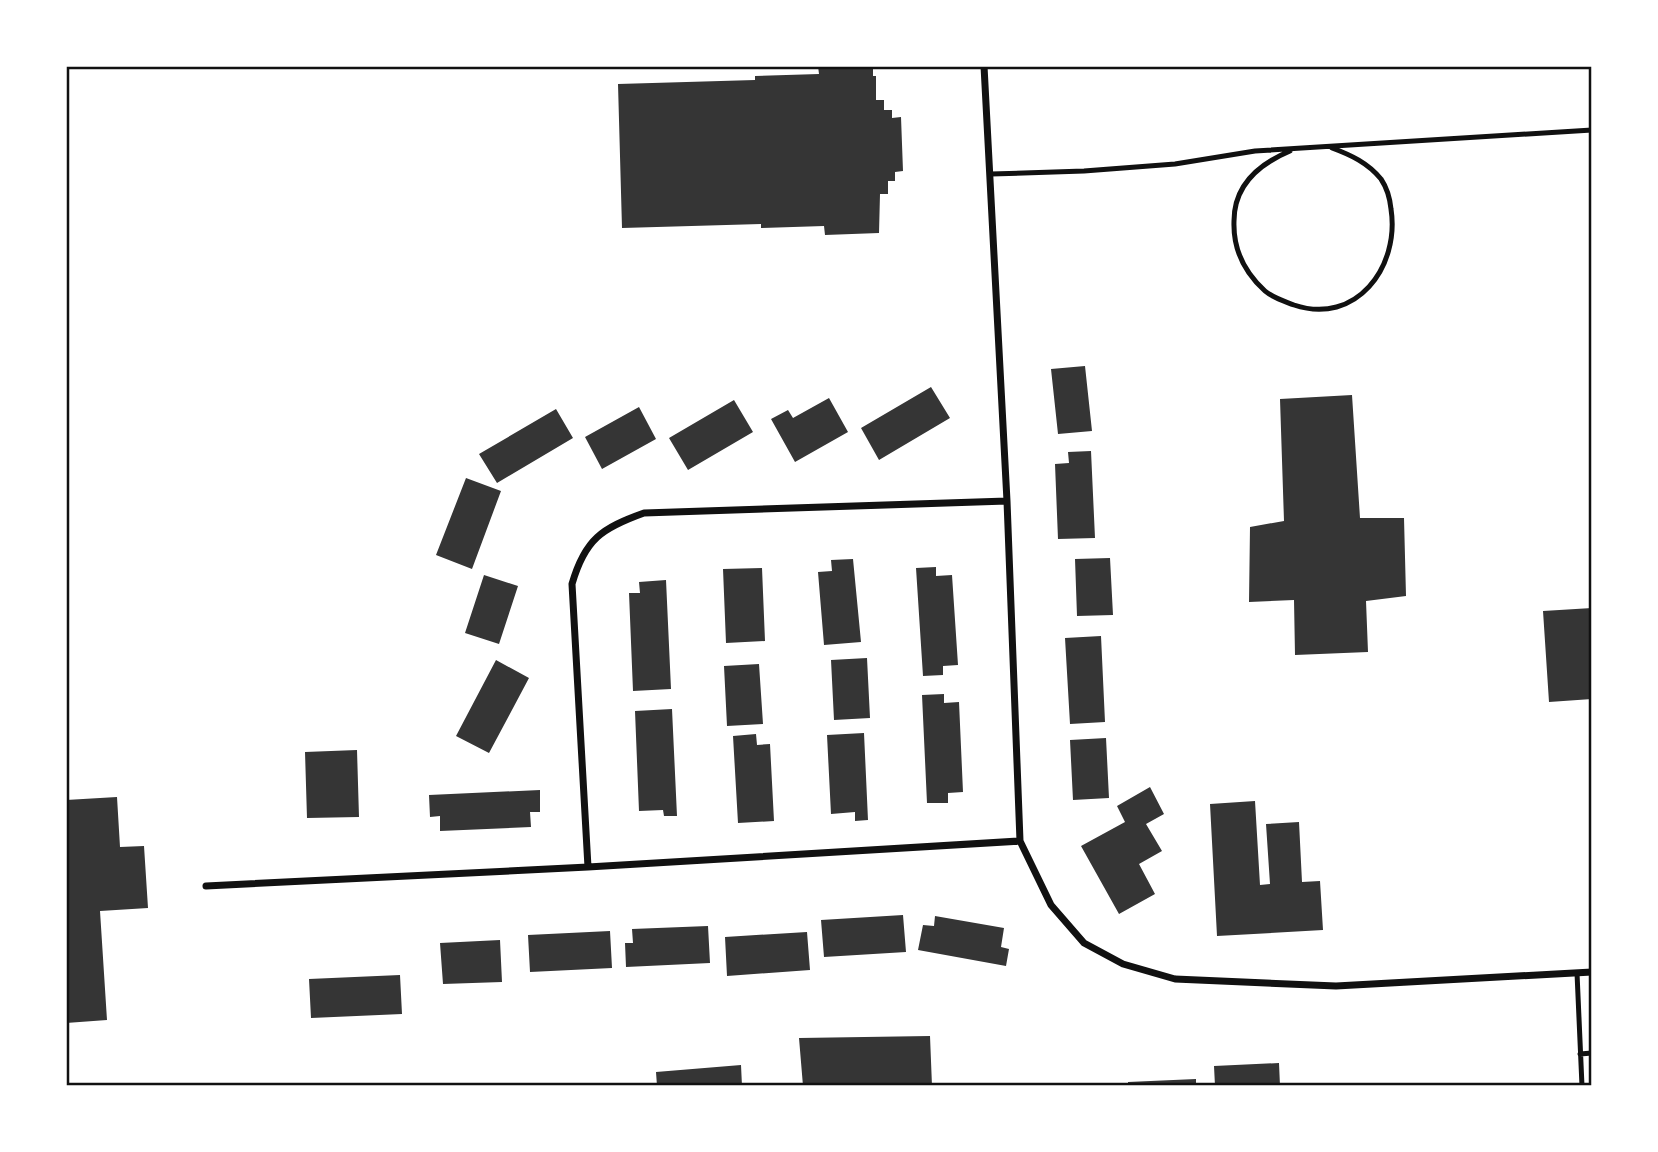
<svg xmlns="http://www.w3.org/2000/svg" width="1658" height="1152" font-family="'Roboto Condensed',sans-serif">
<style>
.building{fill:#353535}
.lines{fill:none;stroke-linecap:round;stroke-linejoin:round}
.service{stroke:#111;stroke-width:5}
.minor{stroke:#111;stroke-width:7}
.neatline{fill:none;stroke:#111;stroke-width:2.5}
</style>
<rect width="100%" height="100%" fill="#fff"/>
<path class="building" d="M 818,66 L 873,66 L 873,76 L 876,76 L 876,100 L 884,100 L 884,110 L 892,110 L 892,118 L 901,117 L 903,171 L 895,172 L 895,181 L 888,181 L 888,194 L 880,194 L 879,233 L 825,235 L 824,226 L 761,228 L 761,224 L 622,228 L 618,84 L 755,80 L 755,76 L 819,74 Z
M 1085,366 L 1092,431 L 1058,434 L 1051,369 Z
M 931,387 L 950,418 L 879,460 L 861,428 Z
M 1352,395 L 1360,518 L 1404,518 L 1406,596 L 1366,601 L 1368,652 L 1295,655 L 1294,600 L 1249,602 L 1250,527 L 1284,521 L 1280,399 Z
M 829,398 L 848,432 L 795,462 L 771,419 L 788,410 L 793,418 Z
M 734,400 L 753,432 L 688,470 L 669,438 Z
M 639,407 L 656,439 L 602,469 L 585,437 Z
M 556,409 L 573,438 L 497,483 L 479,454 Z
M 1091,451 L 1095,538 L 1058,539 L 1055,464 L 1069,463 L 1068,452 Z
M 466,478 L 501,491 L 472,569 L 436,555 Z
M 1110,558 L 1113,615 L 1077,616 L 1075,559 Z
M 853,559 L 861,642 L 824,645 L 818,572 L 832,571 L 831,560 Z
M 936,567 L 936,576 L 952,575 L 958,665 L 943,666 L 943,675 L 923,676 L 916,568 Z
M 762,568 L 765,641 L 726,643 L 723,569 Z
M 484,575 L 518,586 L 499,644 L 465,633 Z
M 666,580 L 671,689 L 633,691 L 629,593 L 640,593 L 639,582 Z
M 1592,608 L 1592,699 L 1549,702 L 1543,611 Z
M 1101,636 L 1105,722 L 1070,724 L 1065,638 Z
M 867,658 L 870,718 L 834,720 L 831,660 Z
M 496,660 L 529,678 L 489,753 L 456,736 Z
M 759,664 L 763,724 L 727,726 L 724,666 Z
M 944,694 L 944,703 L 959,702 L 963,792 L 948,793 L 948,803 L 927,803 L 922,695 Z
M 672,709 L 677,816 L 664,816 L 663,810 L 639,811 L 635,711 Z
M 864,733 L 868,820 L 855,821 L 855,812 L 831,814 L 827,735 Z
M 756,734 L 757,745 L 770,744 L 774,821 L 738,823 L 733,736 Z
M 1106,738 L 1109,798 L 1073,800 L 1070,740 Z
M 357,750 L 359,817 L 307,818 L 305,752 Z
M 1150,787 L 1164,814 L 1146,824 L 1162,851 L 1139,864 L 1155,894 L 1119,914 L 1081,846 L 1125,822 L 1117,806 Z
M 540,790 L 540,812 L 530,812 L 531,827 L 440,831 L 440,816 L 430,817 L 429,795 Z
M 117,797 L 120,847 L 144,846 L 148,908 L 100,911 L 107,1020 L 66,1023 L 66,800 Z
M 1255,801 L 1260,885 L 1270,884 L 1266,824 L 1299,822 L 1302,882 L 1320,881 L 1323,930 L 1217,936 L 1210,804 Z
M 903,915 L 906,952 L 824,957 L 821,920 Z
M 935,916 L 1004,928 L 1001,947 L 1009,949 L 1006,966 L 918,950 L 923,925 L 934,926 Z
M 708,926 L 710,963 L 626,967 L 625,943 L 633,943 L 632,929 Z
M 610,931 L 612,968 L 530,972 L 528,935 Z
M 807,932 L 810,970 L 727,976 L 725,937 Z
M 500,940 L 502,982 L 443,984 L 440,943 Z
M 400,975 L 402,1014 L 311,1018 L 309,979 Z
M 930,1036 L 932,1086 L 803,1086 L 799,1038 Z
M 1279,1063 L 1280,1086 L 1215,1086 L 1214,1066 Z
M 741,1065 L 742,1086 L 657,1086 L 656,1072 Z
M 1196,1079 L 1196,1086 L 1128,1086 L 1128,1082 Z"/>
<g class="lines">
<path class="service" d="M 1290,151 C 1259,164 1234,185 1234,221 C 1233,249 1244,272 1265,291 C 1273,298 1284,301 1294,305 C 1356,326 1400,267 1391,209 C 1390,199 1387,188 1381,179 C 1368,163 1351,155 1332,148
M 991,174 L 1084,171 L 1175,164 L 1255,151 L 1592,130
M 1577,973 L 1582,1086
M 1580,1054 L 1592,1053"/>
<path class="minor" d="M 984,66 L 1007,501 L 1020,841 L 1051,905 L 1084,943 L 1123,964 L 1175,979 L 1336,986 L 1592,972
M 588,867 L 572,584 C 585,539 602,528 644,513 L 1007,501
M 206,886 L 588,867 L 1020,841"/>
</g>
<rect width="1658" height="1152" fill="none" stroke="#ffffff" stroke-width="136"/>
<rect x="68" y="68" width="1522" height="1016" class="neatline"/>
</svg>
